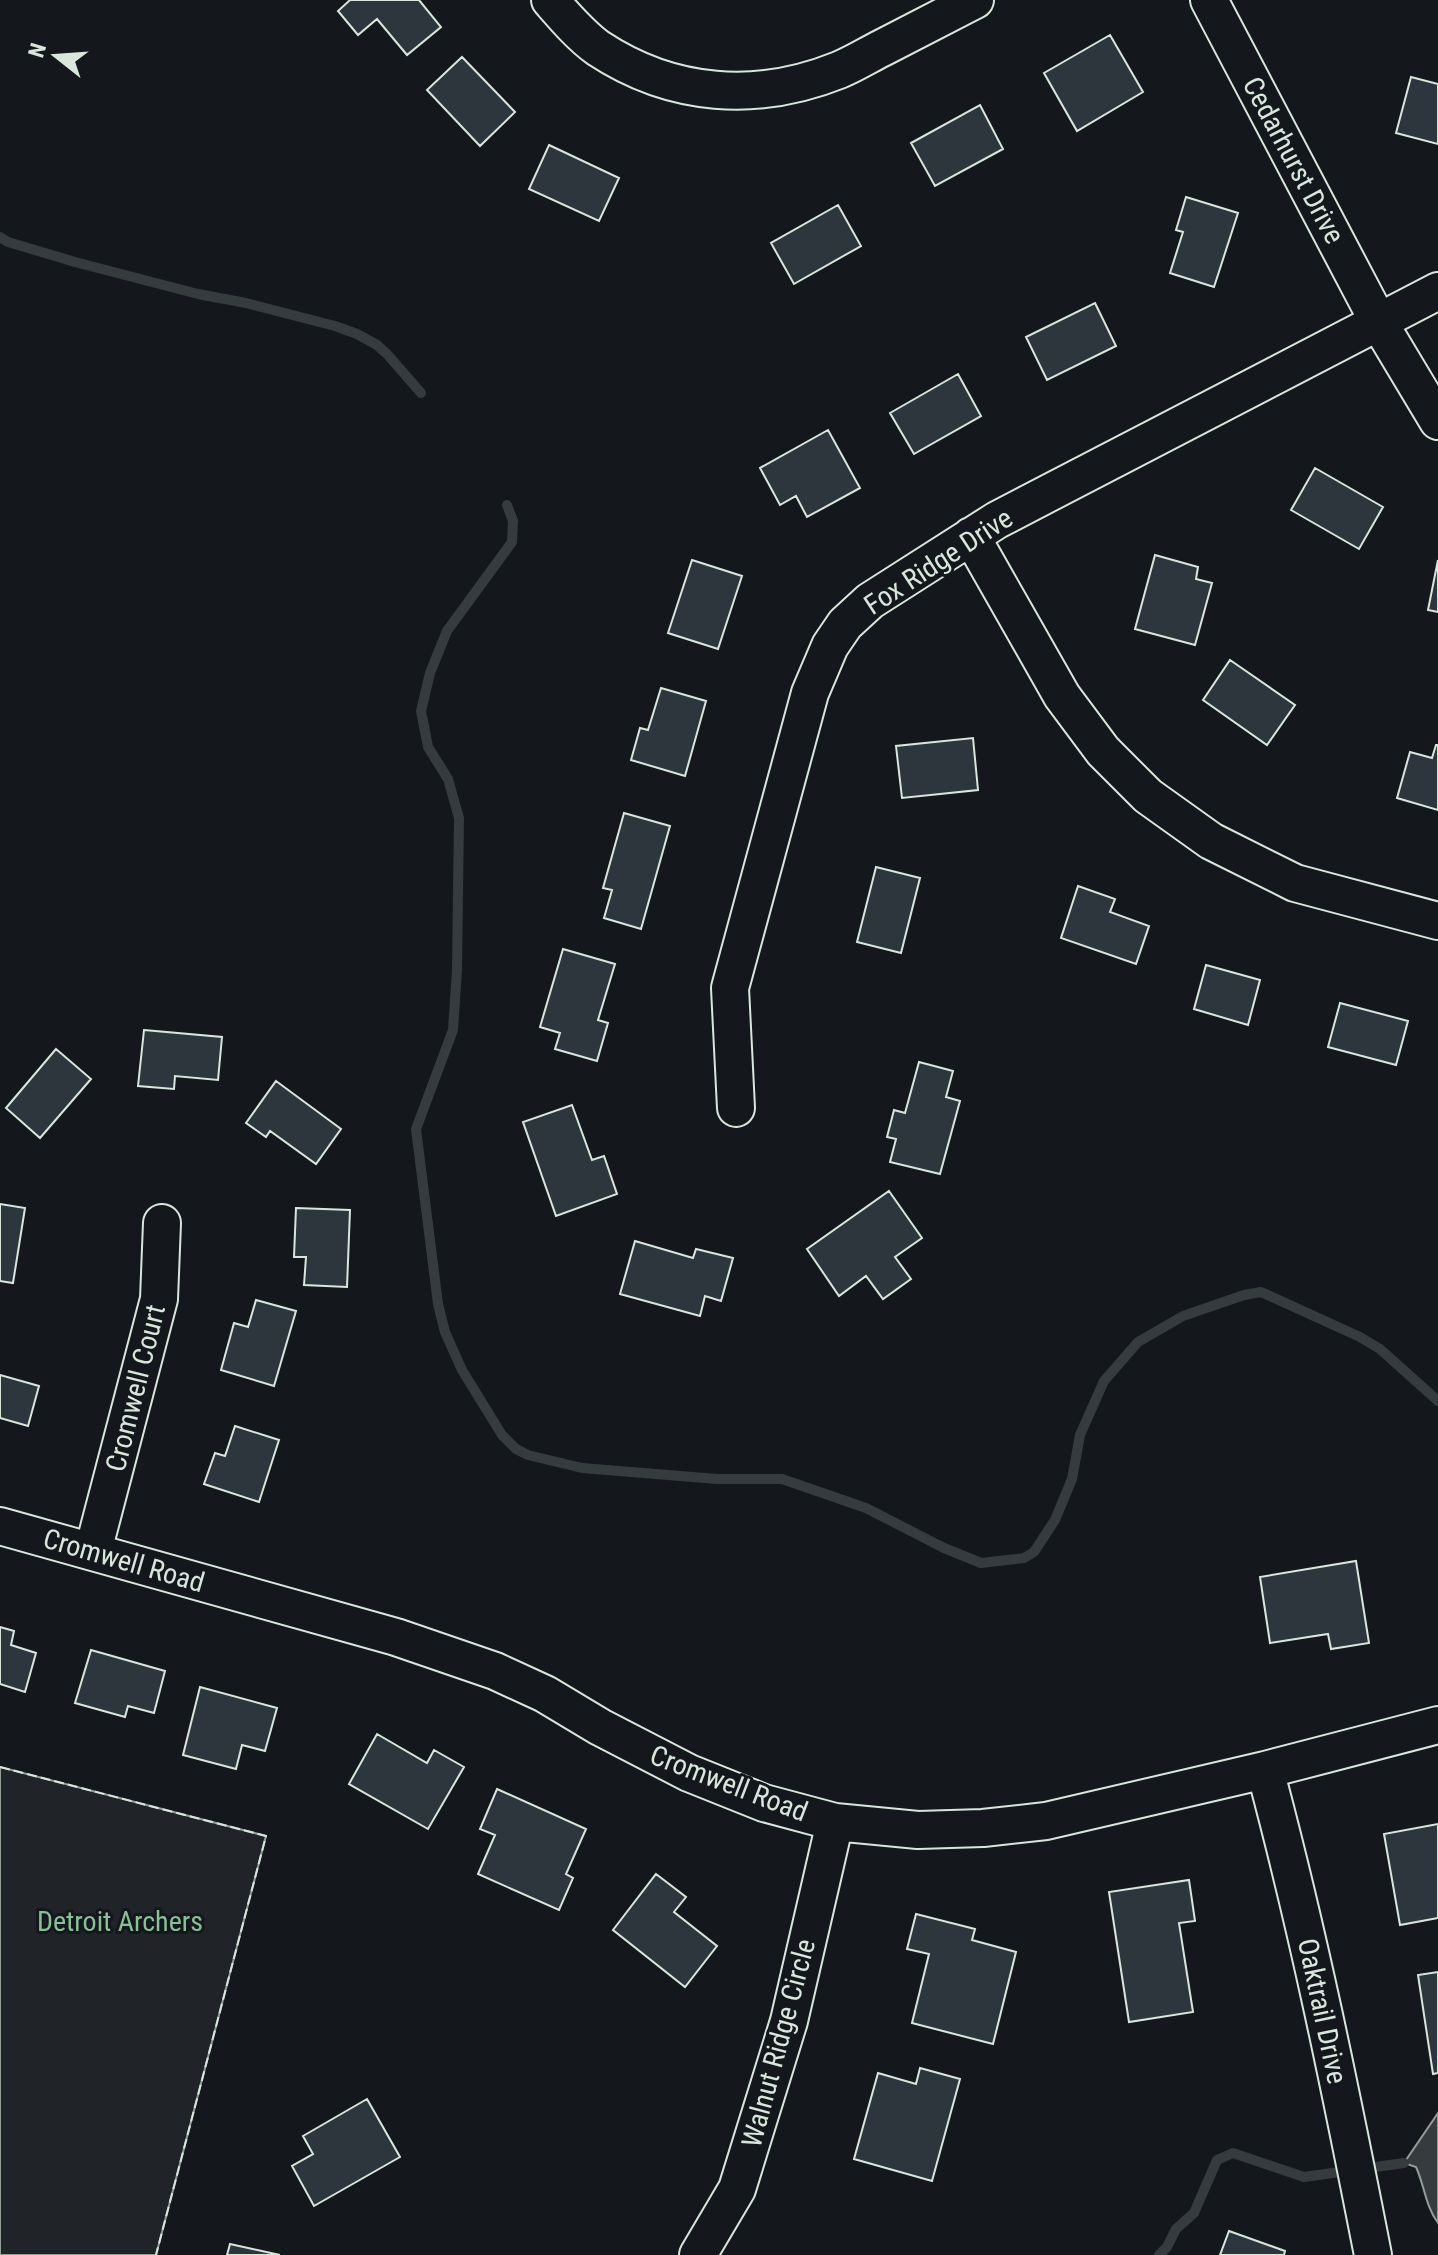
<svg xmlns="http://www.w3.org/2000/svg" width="1438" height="2255" font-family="'Roboto Condensed',sans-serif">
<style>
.green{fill:#202428;stroke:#939e99;stroke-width:2}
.water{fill:#363b3e;stroke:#939e99;stroke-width:2}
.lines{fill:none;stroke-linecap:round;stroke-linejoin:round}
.stream{stroke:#363b3e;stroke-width:10}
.building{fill:#2c363c;stroke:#d8e6dc;stroke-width:2}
.minor-casing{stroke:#d8e6dc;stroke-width:40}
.minor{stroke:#14181c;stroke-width:36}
.fence{stroke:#d8e6dc;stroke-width:2;stroke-dasharray:10 4;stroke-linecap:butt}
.labels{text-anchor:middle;stroke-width:6;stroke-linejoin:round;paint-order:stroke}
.street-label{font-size:28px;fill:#d8e6dc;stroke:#14181c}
.park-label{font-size:28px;fill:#8ac095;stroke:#14181c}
</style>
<rect width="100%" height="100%" fill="#14181c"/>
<path class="green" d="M 0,1767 L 266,1836 L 156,2255 L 0,2255 Z"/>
<path class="water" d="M 1438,2113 L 1438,2223 C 1425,2205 1425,2187 1416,2167 L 1404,2163 Z"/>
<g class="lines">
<path class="stream" d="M 0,237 L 8,242 L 75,262 L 198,294 L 246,303 L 335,326 L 357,334 L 377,345 L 387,354 L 421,393
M 507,505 L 513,521 L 512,542 L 447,631 L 430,673 L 421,711 L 428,747 L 448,779 L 459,818 L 457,970 L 453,1030 L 416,1129 L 438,1304 L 445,1332 L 462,1370 L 502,1435 L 516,1449 L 528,1455 L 582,1468 L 717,1479 L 782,1479 L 866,1508 L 944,1548 L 981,1563 L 1024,1558 L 1034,1552 L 1055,1520 L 1072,1479 L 1080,1435 L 1104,1381 L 1138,1342 L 1183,1316 L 1244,1295 L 1261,1292 L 1360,1337 L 1380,1349 L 1438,1401
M 1159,2255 L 1167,2247 L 1176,2229 L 1194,2213 L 1217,2160 L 1233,2153 L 1304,2177 L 1404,2163"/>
</g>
<path class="building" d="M 350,0 L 419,0 L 441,27 L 407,55 L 377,19 L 358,35 L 338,11 Z
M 1110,35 L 1143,92 L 1077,131 L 1044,73 Z
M 462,57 L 515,112 L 480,146 L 427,90 Z
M 1411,77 L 1438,84 L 1438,144 L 1396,133 Z
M 980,105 L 1003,149 L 935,186 L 911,143 Z
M 549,145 L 619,178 L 599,221 L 529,189 Z
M 1186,197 L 1238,213 L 1214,287 L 1170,273 L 1183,232 L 1176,230 Z
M 838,205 L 861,246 L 794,284 L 771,243 Z
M 1095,303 L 1116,346 L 1047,380 L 1026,337 Z
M 958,374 L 981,416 L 914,454 L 890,413 Z
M 828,430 L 860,488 L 807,517 L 796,496 L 780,505 L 760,468 Z
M 1315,468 L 1383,507 L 1359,549 L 1291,510 Z
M 1155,555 L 1198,567 L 1196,579 L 1212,583 L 1195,645 L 1135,629 Z
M 692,560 L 742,576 L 718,649 L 668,633 Z
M 1438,560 L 1438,612 L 1428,610 Z
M 1230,660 L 1295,705 L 1267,745 L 1203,700 Z
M 661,688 L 706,701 L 685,776 L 631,760 L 640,728 L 648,730 Z
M 973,738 L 978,790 L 902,798 L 896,746 Z
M 1436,745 L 1438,745 L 1438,810 L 1397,798 L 1410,752 L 1432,758 Z
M 624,813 L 670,826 L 641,929 L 604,918 L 612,890 L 603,888 Z
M 876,867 L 920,878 L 901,953 L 857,942 Z
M 1078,886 L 1115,899 L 1110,912 L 1149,926 L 1136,964 L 1061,938 Z
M 563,949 L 615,964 L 598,1020 L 608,1023 L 597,1061 L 555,1049 L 560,1033 L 540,1027 Z
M 1206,965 L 1260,980 L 1248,1025 L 1194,1009 Z
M 1340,1003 L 1408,1021 L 1396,1065 L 1328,1047 Z
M 144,1030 L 222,1037 L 218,1080 L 175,1076 L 174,1089 L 138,1086 Z
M 56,1049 L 91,1079 L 40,1138 L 6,1108 Z
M 919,1062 L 953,1071 L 946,1097 L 960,1101 L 940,1174 L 890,1162 L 896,1139 L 887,1137 L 894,1110 L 905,1113 Z
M 276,1081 L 341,1129 L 316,1164 L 270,1131 L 266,1137 L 246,1123 Z
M 572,1105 L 592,1160 L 604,1156 L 617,1194 L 556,1216 L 523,1122 Z
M 889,1191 L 922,1238 L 895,1257 L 911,1279 L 883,1299 L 866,1276 L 839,1296 L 807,1249 Z
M 0,1204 L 25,1208 L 13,1283 L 0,1281 Z
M 296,1208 L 350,1210 L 347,1287 L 304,1285 L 306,1257 L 294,1257 Z
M 635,1241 L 693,1258 L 696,1249 L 733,1258 L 721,1301 L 705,1296 L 700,1316 L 620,1294 Z
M 256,1300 L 296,1311 L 274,1386 L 221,1370 L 234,1323 L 248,1327 Z
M 0,1375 L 39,1386 L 28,1426 L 0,1418 Z
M 235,1426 L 279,1440 L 259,1502 L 204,1484 L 215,1453 L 225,1456 Z
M 1356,1561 L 1369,1643 L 1331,1649 L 1328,1634 L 1270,1643 L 1260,1577 Z
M 0,1627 L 14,1631 L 11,1645 L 36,1653 L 25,1692 L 0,1684 Z
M 91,1650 L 165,1671 L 154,1713 L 128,1706 L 125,1717 L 75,1703 Z
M 200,1687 L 277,1708 L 265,1751 L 242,1745 L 236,1769 L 183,1755 Z
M 377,1734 L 427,1763 L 434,1750 L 464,1767 L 428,1829 L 349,1784 Z
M 497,1789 L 586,1829 L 566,1874 L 573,1878 L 559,1910 L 478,1874 L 495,1835 L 480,1829 Z
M 1438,1824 L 1438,1918 L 1400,1925 L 1384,1834 Z
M 656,1874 L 686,1897 L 674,1912 L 717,1946 L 685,1987 L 613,1930 Z
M 1189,1880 L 1195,1921 L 1179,1923 L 1193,2012 L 1129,2022 L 1109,1892 Z
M 916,1914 L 975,1929 L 972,1940 L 1016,1952 L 993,2044 L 912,2023 L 929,1954 L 907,1949 Z
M 1438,1972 L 1438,2073 L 1433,2074 L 1418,1975 Z
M 920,2068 L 960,2079 L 932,2181 L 854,2159 L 878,2073 L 916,2084 Z
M 367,2099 L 400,2157 L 314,2206 L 292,2166 L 313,2154 L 303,2136 Z
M 1229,2231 L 1285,2251 L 1284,2255 L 1220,2255 Z
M 230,2244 L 280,2255 L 227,2255 Z"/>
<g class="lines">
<defs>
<path id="minor" d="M 550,0 C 564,16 580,35 598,48 C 672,97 757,103 839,70 C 854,64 868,55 882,48 C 913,32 944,16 975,0
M 1209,0 L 1378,321 L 1438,421
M 971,536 L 1062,696 L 1103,751 L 1148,796 L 1211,841 L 1295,883 L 1438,921
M 736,1108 L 730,988 L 810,693 L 830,646 L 845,624 L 870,601 L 997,520 L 1438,291
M 0,1526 L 396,1637 L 495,1671 L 545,1694 L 600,1727 L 689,1773 L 764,1803 L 835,1822 L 918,1830 L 983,1828 L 1046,1821 L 1265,1770 L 1438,1725
M 93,1551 L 159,1299 L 162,1223
M 1265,1770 C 1308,1930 1341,2092 1373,2255
M 698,2255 L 737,2189 L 789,2021 L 835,1822"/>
</defs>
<use href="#minor" class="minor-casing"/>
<use href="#minor" class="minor"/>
<path class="fence" d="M 0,1767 L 266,1836 L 156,2255"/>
</g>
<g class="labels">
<g class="street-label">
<text transform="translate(1294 160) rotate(62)" y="10">Cedarhurst Drive</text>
<text transform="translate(938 561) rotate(-33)" y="10">Fox Ridge Drive</text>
<text transform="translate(135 1388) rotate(-76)" y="10">Cromwell Court</text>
<text transform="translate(124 1560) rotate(16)" y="10">Cromwell Road</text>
<text transform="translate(729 1783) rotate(21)" y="10">Cromwell Road</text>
<text transform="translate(1323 2011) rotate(78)" y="10">Oaktrail Drive</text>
<text transform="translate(778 2043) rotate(-75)" y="10">Walnut Ridge Circle</text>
</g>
<g class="park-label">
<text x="120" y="1931">Detroit Archers</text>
</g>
</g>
<g transform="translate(56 56) rotate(287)" stroke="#14181c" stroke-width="6" paint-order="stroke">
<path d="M0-6L14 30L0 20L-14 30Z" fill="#d8e6dc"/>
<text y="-12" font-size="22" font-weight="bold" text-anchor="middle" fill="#d8e6dc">N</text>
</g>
</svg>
